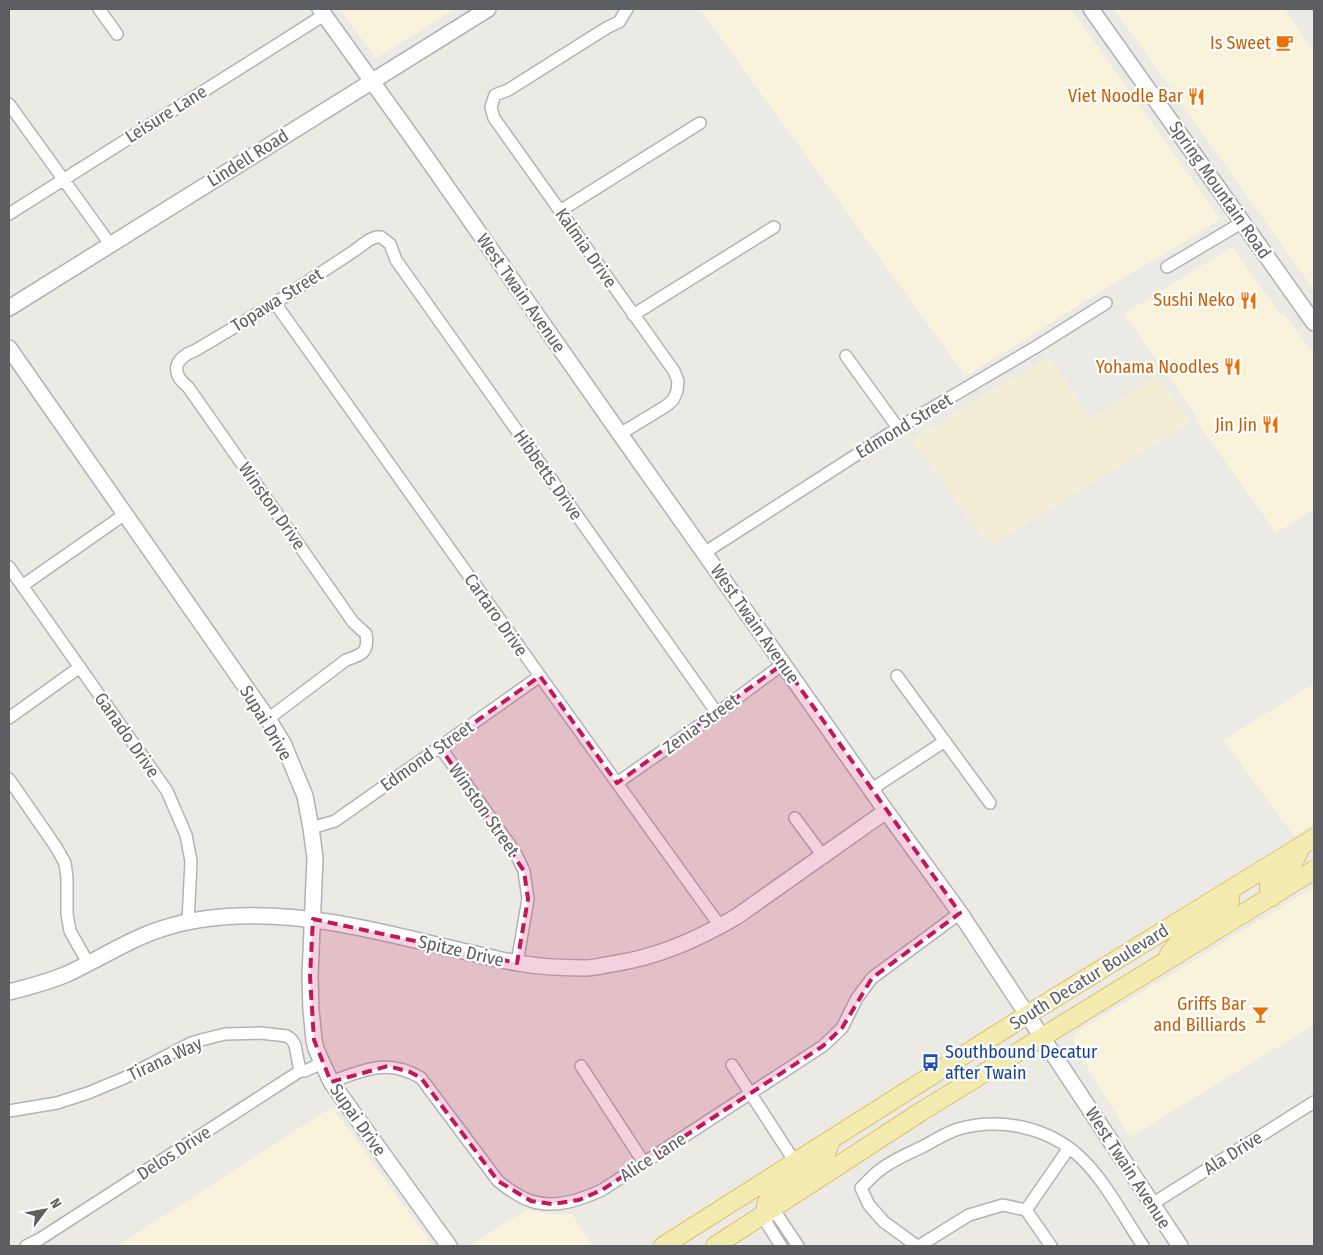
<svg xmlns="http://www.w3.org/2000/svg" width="1323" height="1255" font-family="'Fira Sans Condensed',sans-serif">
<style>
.commercial{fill:#f9f3dc}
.sand{fill:#f5eed6}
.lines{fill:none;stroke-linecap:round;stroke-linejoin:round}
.street-casing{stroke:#b1b3b7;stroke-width:14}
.secondary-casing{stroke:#b0b2b7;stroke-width:18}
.primary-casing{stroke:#dec16a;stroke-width:20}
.street{stroke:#fff;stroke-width:11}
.secondary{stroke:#fff;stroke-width:15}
.primary{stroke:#f4ebb1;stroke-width:18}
.marked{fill:#c2185b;fill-opacity:0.2;stroke:#c2185b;stroke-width:4;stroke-dasharray:10 6;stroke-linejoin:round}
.labels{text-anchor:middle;stroke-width:4.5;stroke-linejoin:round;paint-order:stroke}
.food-label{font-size:18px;fill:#c56008;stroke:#fff;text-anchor:end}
.street-label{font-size:18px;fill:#5c5e62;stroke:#fff}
.transit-label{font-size:18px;fill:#164399;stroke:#fff;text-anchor:start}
</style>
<rect width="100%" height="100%" fill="#eceae4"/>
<path class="commercial" d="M 340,9 L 455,9 L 376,58 Z
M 700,9 L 1071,9 L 1220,219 L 1171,250 L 1094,295 L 1028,338 L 965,376 Z
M 1114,9 L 1284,9 L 1314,51 L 1314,290 Z
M 1230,248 L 1234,249 L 1280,314 L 1283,313 L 1314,354 L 1314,509 L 1276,533 L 1195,419 L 1197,417 L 1124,314 Z
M 1314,684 L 1314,824 L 1294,836 L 1223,740 Z
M 1314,887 L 1314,1025 L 1130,1137 L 1074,1045 L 1073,1039 L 1077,1032 Z
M 332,1107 L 433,1246 L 117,1246 Z
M 526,1210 L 557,1215 L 572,1214 L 593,1246 L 469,1246 Z"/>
<path class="sand" d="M 1049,358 L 1091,419 L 1157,375 L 1191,422 L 990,546 L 912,440 L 979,398 Z"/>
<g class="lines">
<defs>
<path id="street" d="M 99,9 L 117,34
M 9,104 L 110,244
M 560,211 L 700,123
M 9,214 L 324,15
M 1167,267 L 1243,222
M 275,303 L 540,676 L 720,926
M 633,315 L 774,227
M 846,356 L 898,428
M 620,434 L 666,406 L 673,400 L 677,391 L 678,381 L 674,371 L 494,118 L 491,107 L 495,95 L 508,90 L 608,27 L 619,22 L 627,9
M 704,553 L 898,428 L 1036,347 L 1106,303
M 9,567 L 167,791 L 186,835 L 191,861 L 188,922
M 22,586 L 125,514
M 897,676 L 990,803
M 9,718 L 80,667
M 268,719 L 346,660 C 362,655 369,652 366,634 L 353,622 L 188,387 C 169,372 175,358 196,350 L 275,303 L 354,251 L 369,240 L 376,237 L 381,237 L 390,244 L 396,260 L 717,713
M 440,747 L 515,852 L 524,871 L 528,899 L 517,963
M 9,779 L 56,847 L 65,863 L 67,878 L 67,914 L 70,931 L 88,963
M 617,783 L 717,713 L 783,664
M 872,789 L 945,741
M 795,818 L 823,856
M 311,828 L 335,821 L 540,676
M 732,1065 L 795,1162
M 581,1066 L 644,1163
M 331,1082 C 364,1070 388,1058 421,1078 L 498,1181 C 508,1189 519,1197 531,1201 C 555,1209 580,1200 602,1190 L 823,1046 L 842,1028 L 857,998 L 872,978 L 960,913
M 9,1111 L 57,1103 L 88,1093 L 124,1078 L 191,1043 L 205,1039 L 225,1034 L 261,1033 L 287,1036 L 292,1040 L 295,1045 L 300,1071
M 1152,1204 L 1314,1102
M 1026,1210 L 1069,1148
M 26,1246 L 40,1239 L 300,1071 L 305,1071 L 322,1063
M 781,1246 L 766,1222 L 767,1212 L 778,1216 L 798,1246
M 917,1246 L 884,1222 L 869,1205 L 861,1188 C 867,1182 873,1175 880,1170 C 892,1160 910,1153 924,1146 C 935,1140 946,1133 958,1129 C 1000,1117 1047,1127 1079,1156 C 1105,1180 1123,1216 1143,1246
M 919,1246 L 969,1215 L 1003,1205 L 1026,1210 L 1051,1246"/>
<path id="secondary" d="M 320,9 L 414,140 L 620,434 L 783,664 L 886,811 L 960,913 L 1180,1246
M 1091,9 L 1314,323
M 9,308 L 488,9
M 9,348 L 268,719 L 283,743 L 305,796 L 311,828 L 315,858 L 310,976 L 311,1010 L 314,1040 L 316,1049 L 331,1082 L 449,1246
M 9,992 C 29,987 48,982 67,974 C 91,963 114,949 138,938 C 169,924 204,917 238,916 C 315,913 384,933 458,950 C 478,954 498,960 518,963 C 540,967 563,968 586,968 C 595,968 604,965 612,964 C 658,957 696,940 736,917 L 886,811"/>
<path id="primary" d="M 1272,897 L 1269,890 L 1269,882 L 1291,868 L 1301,847
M 1169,954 L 1188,931 L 1228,905 L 1230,901 L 1229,891
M 767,1212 C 758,1191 810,1172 822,1161 C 826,1156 829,1146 831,1139
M 663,1246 L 1027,1015 L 1314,838
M 715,1246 L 922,1111 L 1314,870"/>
</defs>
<use href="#street" class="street-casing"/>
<use href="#secondary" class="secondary-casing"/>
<use href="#primary" class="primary-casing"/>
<use href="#street" class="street"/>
<use href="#secondary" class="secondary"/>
<use href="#primary" class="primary"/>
</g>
<path class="marked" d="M 783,664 L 960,913 L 872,978 L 842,1028 L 823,1046 L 602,1190 L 579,1200 L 552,1204 L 531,1201 L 498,1181 L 421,1078 L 410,1072 L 388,1066 L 331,1082 L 314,1040 L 310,976 L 313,919 L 517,963 L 528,899 L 524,871 L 440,747 L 540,676 L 617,783 Z"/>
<defs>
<symbol id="cafe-bare" viewBox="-9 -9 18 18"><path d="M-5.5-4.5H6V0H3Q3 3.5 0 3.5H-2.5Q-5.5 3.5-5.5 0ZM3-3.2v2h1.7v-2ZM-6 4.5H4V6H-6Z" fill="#e8710a" stroke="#fff" stroke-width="2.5" paint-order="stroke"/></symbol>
<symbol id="restaurant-bare" viewBox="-9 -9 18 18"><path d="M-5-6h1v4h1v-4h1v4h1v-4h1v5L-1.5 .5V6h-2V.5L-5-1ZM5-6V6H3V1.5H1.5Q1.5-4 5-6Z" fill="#e8710a" stroke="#fff" stroke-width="2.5" paint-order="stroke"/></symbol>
<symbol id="bar-bare" viewBox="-9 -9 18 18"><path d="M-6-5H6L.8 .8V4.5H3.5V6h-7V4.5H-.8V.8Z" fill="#e8710a" stroke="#fff" stroke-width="2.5" paint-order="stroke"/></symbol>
<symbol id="bus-bare" viewBox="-9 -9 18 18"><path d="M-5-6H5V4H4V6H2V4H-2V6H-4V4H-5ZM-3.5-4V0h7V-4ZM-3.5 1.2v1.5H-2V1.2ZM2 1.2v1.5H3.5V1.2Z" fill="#1a4fb4" stroke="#fff" stroke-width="2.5" paint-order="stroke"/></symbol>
</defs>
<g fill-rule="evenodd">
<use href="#cafe-bare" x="1272" y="30" width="25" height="25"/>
<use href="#restaurant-bare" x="1184" y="84" width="25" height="25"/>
<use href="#restaurant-bare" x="1236" y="288" width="25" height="25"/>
<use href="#restaurant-bare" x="1220" y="354" width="25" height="25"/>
<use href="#restaurant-bare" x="1258" y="412" width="25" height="25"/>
<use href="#bar-bare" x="1248" y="1002" width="25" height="25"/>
<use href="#bus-bare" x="918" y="1050" width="25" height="25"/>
</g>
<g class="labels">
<g class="food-label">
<text x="1271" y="49">Is Sweet</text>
<text x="1183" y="102">Viet Noodle Bar</text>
<text x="1235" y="306">Sushi Neko</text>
<text x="1219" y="373">Yohama Noodles</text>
<text x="1257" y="431">Jin Jin</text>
<text x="1246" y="1010">Griffs Bar<tspan x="1246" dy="21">and Billiards</tspan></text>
</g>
<g class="street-label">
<text transform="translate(166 114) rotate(-32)" y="6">Leisure Lane</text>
<text transform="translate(248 158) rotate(-32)" y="6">Lindell Road</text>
<text transform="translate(1220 190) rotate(55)" y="6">Spring Mountain Road</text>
<text transform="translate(586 248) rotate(55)" y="6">Kalmia Drive</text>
<text transform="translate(521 293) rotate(55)" y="6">West Twain Avenue</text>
<text transform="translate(277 300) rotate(-32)" y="6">Topawa Street</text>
<text transform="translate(904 426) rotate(-31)" y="6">Edmond Street</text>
<text transform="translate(548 475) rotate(55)" y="6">Hibbetts Drive</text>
<text transform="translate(272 506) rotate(55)" y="6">Winston Drive</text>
<text transform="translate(496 615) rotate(55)" y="6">Cartaro Drive</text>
<text transform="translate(755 624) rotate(55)" y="6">West Twain Avenue</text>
<text transform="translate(266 723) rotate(59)" y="6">Supai Drive</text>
<text transform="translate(701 724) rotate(-36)" y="6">Zenia Street</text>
<text transform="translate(127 735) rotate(55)" y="6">Ganado Drive</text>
<text transform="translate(427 756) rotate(-35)" y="6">Edmond Street</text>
<text transform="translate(484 810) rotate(55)" y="6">Winston Street</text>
<text transform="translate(461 951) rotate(13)" y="6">Spitze Drive</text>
<text transform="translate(1089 977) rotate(-32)" y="6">South Decatur Boulevard</text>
<text transform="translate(165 1059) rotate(-25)" y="6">Tirana Way</text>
<text transform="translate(358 1120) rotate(55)" y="6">Supai Drive</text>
<text transform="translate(174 1153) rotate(-33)" y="6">Delos Drive</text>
<text transform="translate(1233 1153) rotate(-32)" y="6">Ala Drive</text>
<text transform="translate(653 1157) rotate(-33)" y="6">Alice Lane</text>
<text transform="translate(1128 1168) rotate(57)" y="6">West Twain Avenue</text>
</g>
<g class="transit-label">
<text x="945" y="1058">Southbound Decatur<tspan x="945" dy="21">after Twain</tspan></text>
</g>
</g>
<rect width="1323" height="1255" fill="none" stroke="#5c5e62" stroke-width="20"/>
<g transform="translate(45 1210) rotate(58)" stroke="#ffffff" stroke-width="4" paint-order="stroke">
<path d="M0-4L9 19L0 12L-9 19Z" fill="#5c5e62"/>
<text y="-8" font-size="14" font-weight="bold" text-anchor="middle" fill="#5c5e62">N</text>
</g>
</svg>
